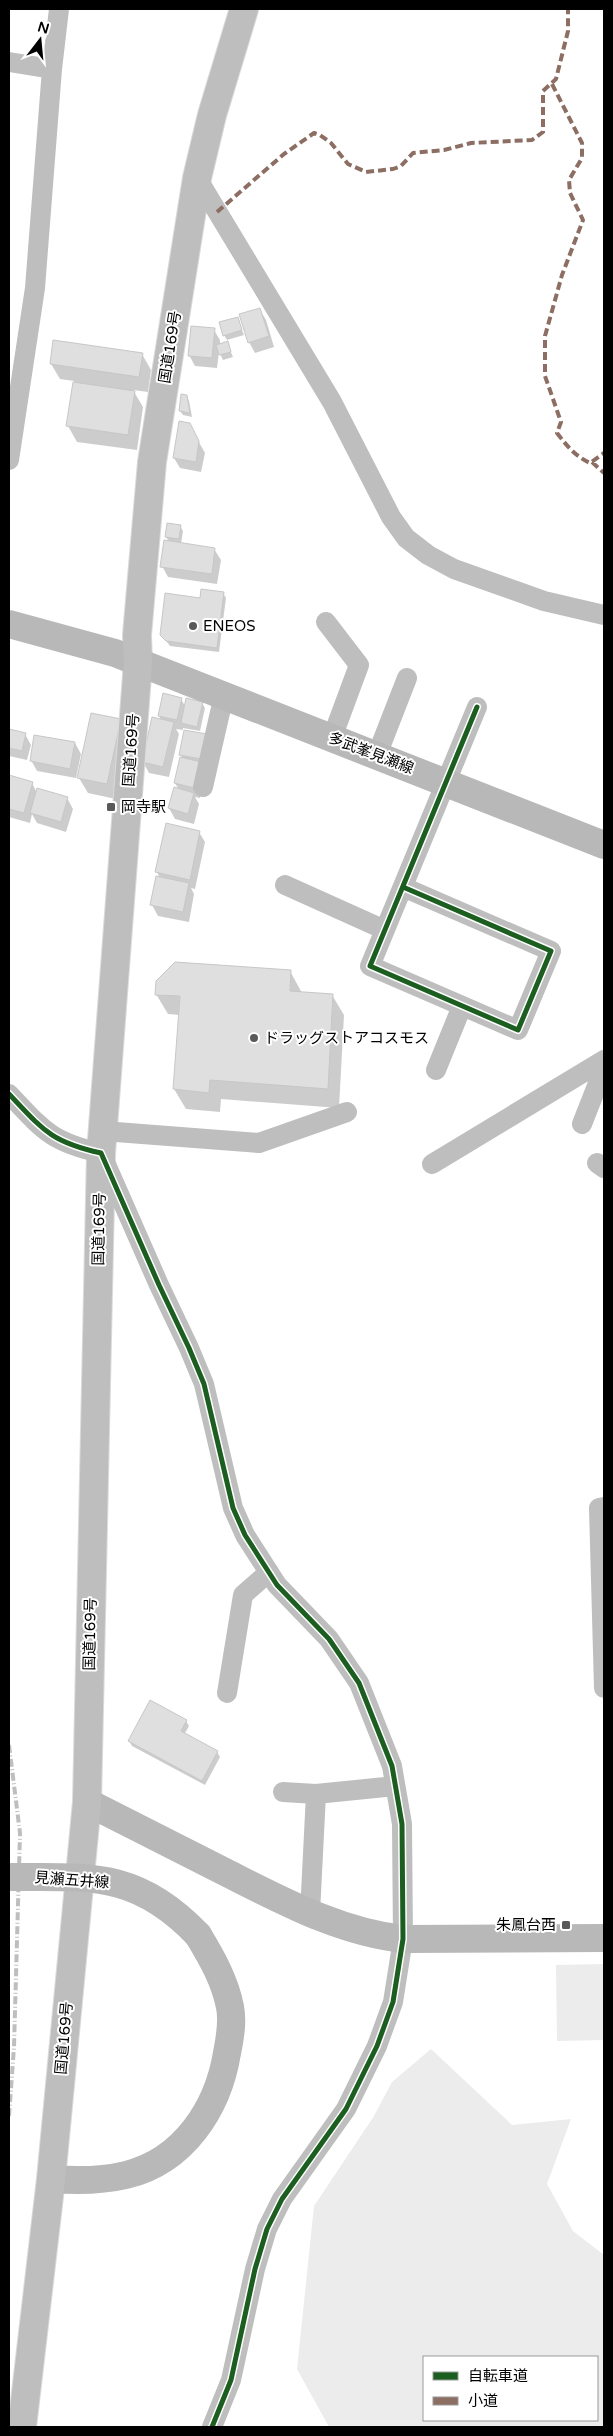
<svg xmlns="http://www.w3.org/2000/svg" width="613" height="2436" font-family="'Varela Round','Noto Sans JP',sans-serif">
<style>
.green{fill:#ececec;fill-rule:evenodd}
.shadow{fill:#0003}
.building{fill:#dfdfdf;stroke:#c7c7c7}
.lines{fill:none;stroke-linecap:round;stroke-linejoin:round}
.highway-casing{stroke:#dbdbdb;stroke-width:30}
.street{stroke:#bebebe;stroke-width:20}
.secondary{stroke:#b8b8b8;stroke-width:28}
.highway{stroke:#bebebe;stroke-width:28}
.rail{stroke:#bebebe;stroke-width:4;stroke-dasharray:8 2.5 1 2.5;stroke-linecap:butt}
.secondary-bridge{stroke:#b8b8b8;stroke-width:28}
.quiet{stroke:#8d6e63;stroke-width:4;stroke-dasharray:8 4;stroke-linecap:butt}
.cycleway-casing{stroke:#fff;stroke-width:8}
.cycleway{stroke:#1b5e20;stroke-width:5}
.poi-dot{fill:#595959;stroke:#fff;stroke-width:2}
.labels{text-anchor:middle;stroke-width:4;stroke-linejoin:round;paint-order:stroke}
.street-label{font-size:15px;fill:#000;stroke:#fff}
.poi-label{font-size:15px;fill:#000;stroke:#fff;text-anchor:start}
</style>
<rect width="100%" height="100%" fill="#fff"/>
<path class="green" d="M 604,1964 L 604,2040 L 557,2041 L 556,1965 Z
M 431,2049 L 512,2125 L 571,2119 L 547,2184 L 573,2231 L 604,2255 L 604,2427 L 329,2427 L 297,2369 L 314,2206 L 374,2116 L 392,2082 ZM 424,2357 L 597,2357 L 597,2420 L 424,2420 Z"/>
<path class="shadow" d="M 260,310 L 266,320 L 274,347 L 255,353 L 249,342 Z
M 237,318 L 244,335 L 227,340 L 224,335 Z
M 214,330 L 220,340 L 220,345 L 227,343 L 233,357 L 223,360 L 219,352 L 217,368 L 195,366 L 189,355 Z
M 142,354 L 151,370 L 148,392 L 133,390 L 143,407 L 137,450 L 77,442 L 68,426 L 74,381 L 60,379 L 51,364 Z
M 186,396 L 189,401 L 192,417 L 183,415 L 180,411 Z
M 195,435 L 205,453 L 201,472 L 180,468 L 174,458 Z
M 180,526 L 183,531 L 181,544 L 214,549 L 221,560 L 217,584 L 168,577 L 162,566 L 170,543 L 166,537 Z
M 223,593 L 226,598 L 219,652 L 170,646 L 161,634 L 201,599 Z
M 181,699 L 185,706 L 202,703 L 205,708 L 200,731 L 183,728 L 183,730 L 176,729 L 179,734 L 169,777 L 149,773 L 143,762 L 162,721 L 159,716 Z
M 120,720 L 116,799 L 88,793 L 79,778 Z
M 9,731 L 25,734 L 31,745 L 27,760 L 9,756 Z
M 206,735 L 206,773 L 200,798 L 195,797 L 199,804 L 194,824 L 175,819 L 169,808 L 179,790 L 175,783 L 182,757 L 180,754 Z
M 75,743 L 81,754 L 76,778 L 37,771 L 31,760 Z
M 9,777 L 32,783 L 37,793 L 67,798 L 73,809 L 66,832 L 37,823 L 32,814 L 30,823 L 9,817 Z
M 199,832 L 205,842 L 195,889 L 191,888 L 194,894 L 189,922 L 158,916 L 152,905 L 160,878 L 157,872 Z
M 290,971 L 302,993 L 332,995 L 344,1015 L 339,1108 L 221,1099 L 220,1112 L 186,1109 L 174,1089 L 180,1015 L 168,1014 L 156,994 Z
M 186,1721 L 189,1726 L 184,1735 L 217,1752 L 220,1757 L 205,1785 L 132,1746 L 129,1741 Z"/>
<path class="building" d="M 260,308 L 269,336 L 248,343 L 239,314 Z
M 238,317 L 242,330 L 223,336 L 219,322 Z
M 191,326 L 215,328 L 212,358 L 188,356 Z
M 53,340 L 143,353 L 139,377 L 50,364 Z
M 228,341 L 231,352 L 219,355 L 216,345 Z
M 73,382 L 135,391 L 128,435 L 66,426 Z
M 181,394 L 187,395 L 190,413 L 179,411 Z
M 179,421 L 190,423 L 199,441 L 196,462 L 173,458 Z
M 167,523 L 181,525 L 179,539 L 165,537 Z
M 164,540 L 215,548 L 212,574 L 160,567 Z
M 201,589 L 224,592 L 217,648 L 166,641 L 160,635 L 165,593 L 200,598 Z
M 163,693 L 182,698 L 177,720 L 158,716 Z
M 186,698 L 203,702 L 197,727 L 181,723 Z
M 91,713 L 121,719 L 107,784 L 77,778 Z
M 152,717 L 174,722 L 163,767 L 142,762 Z
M 9,729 L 26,733 L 22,751 L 9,748 Z
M 184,730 L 207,734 L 201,759 L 179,755 Z
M 34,735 L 75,742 L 70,769 L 30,761 Z
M 180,757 L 201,762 L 194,788 L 174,783 Z
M 9,775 L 33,782 L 24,813 L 9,809 Z
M 174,787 L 194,793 L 188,814 L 168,808 Z
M 37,788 L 68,797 L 61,822 L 30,813 Z
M 166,823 L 200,831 L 190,880 L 155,872 Z
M 156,876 L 189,883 L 183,912 L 150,905 Z
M 175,962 L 291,970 L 290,991 L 333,994 L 328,1089 L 210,1080 L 209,1093 L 173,1089 L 180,996 L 155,995 L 156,981 Z
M 150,1700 L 187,1720 L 181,1731 L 218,1751 L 202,1781 L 128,1741 Z"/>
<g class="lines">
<defs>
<path id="highway" d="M 22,2427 L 51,2179 L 87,1802 L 101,1153 L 138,662 L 137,635 L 152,462 L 197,178 L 212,115 L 244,9"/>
</defs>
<use href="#highway" class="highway-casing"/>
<path class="street" d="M 9,62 L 52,69
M 197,178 L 332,402 L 391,517 L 406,538 L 428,555 L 454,569 L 544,601 L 604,615
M 9,460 L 35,288 L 52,69 L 59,9
M 326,622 L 359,665 L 332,738
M 377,755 L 407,678
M 203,787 L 224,695
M 285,885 L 385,930
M 403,887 L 551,951 L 518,1030 L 370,966 L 477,707
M 436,1070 L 462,1006
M 9,1094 C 43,1130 51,1142 101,1153 L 159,1285 L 189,1348 L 204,1384 L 233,1508 L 245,1535 L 277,1585 L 329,1639 L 359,1683 L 392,1766 L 402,1824 L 403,1939 L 393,2002 L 377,2046 L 346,2109 L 282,2199 L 267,2229 L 255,2269 L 231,2380 L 212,2427
M 582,1124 L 604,1068
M 103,1131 L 259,1143 L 347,1112
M 597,1163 L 604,1168
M 432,1164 L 604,1060
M 604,1507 L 599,1508 L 604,1688
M 227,1693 L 243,1595 L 269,1572
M 283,1792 L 316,1794 L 395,1786
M 310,1913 L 316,1794"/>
<path class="secondary" d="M 9,624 L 115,653 L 604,845
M 87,1802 C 134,1826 182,1850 229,1874 C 285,1902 340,1932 403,1939 L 604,1938
M 51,2179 C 76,2181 101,2181 126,2175 C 184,2161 218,2108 227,2053 C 230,2038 233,2022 230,2007 C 225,1981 212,1958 198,1935"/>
<use href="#highway" class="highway"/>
<path class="rail" d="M 9,1745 L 20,1833 L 14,2047 L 9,2116"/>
<path class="secondary-bridge" d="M 9,1877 C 90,1877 137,1871 198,1935"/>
<path class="quiet" d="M 552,84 L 582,143 L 582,158 L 569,180 L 570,193 L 583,220 L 562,275 L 545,336 L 545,376 L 561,422 L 557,433 C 567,446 575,456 590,463 L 604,453
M 217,212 L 284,154 L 314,133 L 320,135 L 331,143 L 348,164 L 366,172 L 393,169 L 401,166 L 413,153 L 444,150 L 471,143 L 532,140 L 543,132 L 543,91 L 556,79 L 568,31 L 568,9
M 592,462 L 604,473"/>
<defs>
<path id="cycleway" d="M 403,887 L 551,951 L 518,1030 L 370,966 L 477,707
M 9,1094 C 43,1130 51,1142 101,1153 L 159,1285 L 189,1348 L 204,1384 L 233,1508 L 245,1535 L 277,1585 L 329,1639 L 359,1683 L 392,1766 L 402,1824 L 403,1939 L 393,2002 L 377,2046 L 346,2109 L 282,2199 L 267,2229 L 255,2269 L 231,2380 L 212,2427"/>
</defs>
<use href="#cycleway" class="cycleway-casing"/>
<use href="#cycleway" class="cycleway"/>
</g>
<g class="poi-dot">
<circle cx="193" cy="626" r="5"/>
<rect x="106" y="802" width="10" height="10" rx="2.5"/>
<circle cx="254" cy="1038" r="5"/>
<rect x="561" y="1920" width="10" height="10" rx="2.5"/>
</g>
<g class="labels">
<g class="street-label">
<text transform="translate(170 347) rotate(-81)" y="5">国道169号</text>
<text transform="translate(131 750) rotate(-86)" y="5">国道169号</text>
<text transform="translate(371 753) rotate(21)" y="5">多武峯見瀬線</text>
<text transform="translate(99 1229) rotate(-89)" y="5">国道169号</text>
<text transform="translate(90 1634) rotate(-89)" y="5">国道169号</text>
<text transform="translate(72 1880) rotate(4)" y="5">見瀬五井線</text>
<text transform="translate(64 2038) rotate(-85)" y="5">国道169号</text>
</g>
<g class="poi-label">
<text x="203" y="631">ENEOS</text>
<text x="121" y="812">岡寺駅</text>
<text x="264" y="1043">ドラッグストアコスモス</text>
<text x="556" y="1930" text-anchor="end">朱鳳台西</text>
</g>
</g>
<rect width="613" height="2436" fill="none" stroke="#000000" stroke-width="20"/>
<rect x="423" y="2356" width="175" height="65" fill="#ffffff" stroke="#999999"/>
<rect x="433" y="2372" width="25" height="8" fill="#1b5e20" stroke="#999999"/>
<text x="468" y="2381" font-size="15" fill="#000000">自転車道</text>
<rect x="433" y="2397" width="25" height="8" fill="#8d6e63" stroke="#999999"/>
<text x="468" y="2406" font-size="15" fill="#000000">小道</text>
<g transform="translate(40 40) rotate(16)" stroke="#ffffff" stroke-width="4" paint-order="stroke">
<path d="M0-4L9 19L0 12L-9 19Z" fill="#000000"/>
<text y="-8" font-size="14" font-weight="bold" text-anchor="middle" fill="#000000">N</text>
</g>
</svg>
